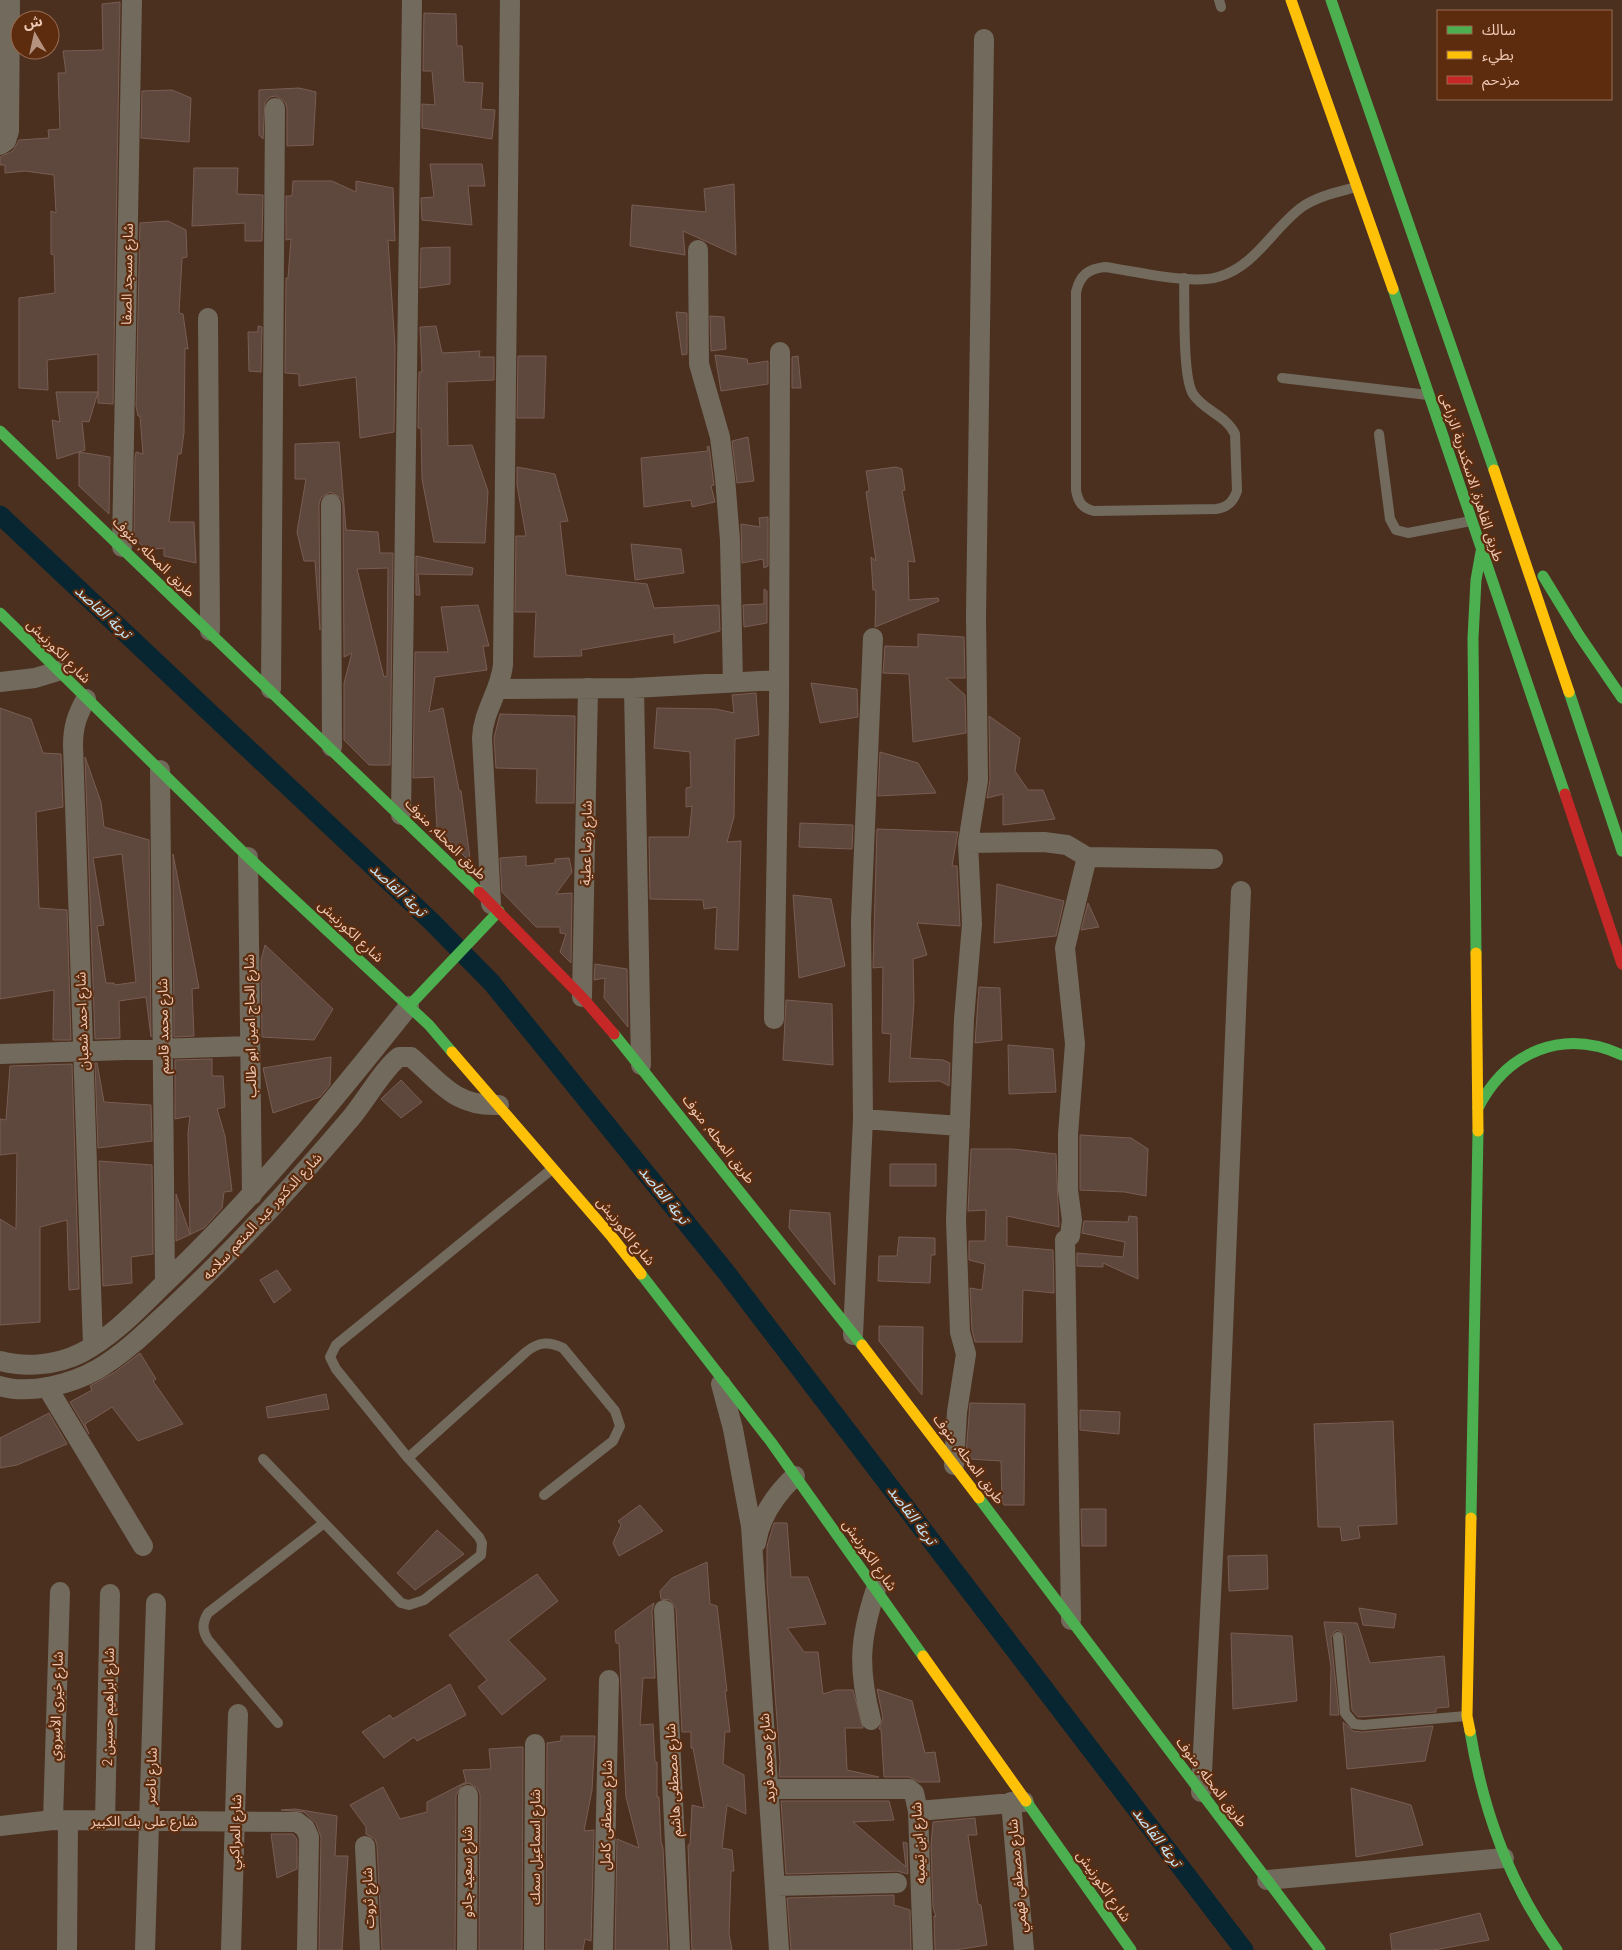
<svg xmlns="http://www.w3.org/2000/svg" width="1622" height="1950" font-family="Quicksand,'Noto Sans Arabic',sans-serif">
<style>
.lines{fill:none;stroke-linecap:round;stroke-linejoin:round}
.canal{stroke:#072632;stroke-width:19}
.building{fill:#5e473d;stroke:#785d53;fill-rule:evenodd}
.lane{stroke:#726b5d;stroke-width:10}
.street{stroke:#726b5d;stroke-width:20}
.fast{stroke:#4caf50;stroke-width:11}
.slow{stroke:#ffc107;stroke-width:11}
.jam{stroke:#c62828;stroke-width:11}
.labels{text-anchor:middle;stroke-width:4.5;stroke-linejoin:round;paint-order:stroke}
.street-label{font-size:14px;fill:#eec8b4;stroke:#5d2c0e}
.water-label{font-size:15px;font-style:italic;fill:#c3e8fa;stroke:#5d2c0e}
</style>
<rect width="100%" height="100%" fill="#4b3020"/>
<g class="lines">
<path class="canal" d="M 0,515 L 432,922 L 492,983 L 726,1272 L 1244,1950"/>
</g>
<path class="building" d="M 120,2 L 113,404 L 98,403 L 98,354 L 47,360 L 48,390 L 19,388 L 19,298 L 55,293 L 54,255 L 51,254 L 51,211 L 56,213 L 54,175 L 25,171 L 5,173 L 5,165 L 0,165 L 0,157 L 13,151 L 19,140 L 49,138 L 48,130 L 60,129 L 58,73 L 66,73 L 63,51 L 103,50 L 102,4 Z
M 424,13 L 456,14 L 457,46 L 462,46 L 464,82 L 483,83 L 481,109 L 495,110 L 492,139 L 422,128 L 422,104 L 435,105 L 432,71 L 423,71 Z
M 299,88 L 316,92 L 313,145 L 287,146 L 287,108 L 285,102 L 276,96 L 270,97 L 265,102 L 263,139 L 259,135 L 259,90 Z
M 172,90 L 191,98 L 189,142 L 141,138 L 142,91 Z
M 430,164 L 482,164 L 485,186 L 468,186 L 472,225 L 422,220 L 421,198 L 434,197 Z
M 194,168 L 238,168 L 237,194 L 263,195 L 262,241 L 245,241 L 245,223 L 192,226 Z
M 293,181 L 332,181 L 356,192 L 356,181 L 393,188 L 395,241 L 388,240 L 395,347 L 394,432 L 360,438 L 356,377 L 299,386 L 299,374 L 285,373 L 286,278 L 288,278 L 291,239 L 286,240 L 286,196 L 292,196 Z
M 734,184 L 736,255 L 683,231 L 685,255 L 630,246 L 632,205 L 706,212 L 704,189 Z
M 168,221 L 186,230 L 187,257 L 182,258 L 179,313 L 183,314 L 188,349 L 185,348 L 184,433 L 181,454 L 178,454 L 169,522 L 194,522 L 196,563 L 164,556 L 164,548 L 147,550 L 134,538 L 135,459 L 136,452 L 143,454 L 140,416 L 138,416 L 136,406 L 140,223 Z
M 450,247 L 450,284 L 420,288 L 421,248 Z
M 676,312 L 687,313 L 687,354 L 682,355 Z
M 710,316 L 724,317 L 726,349 L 711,351 Z
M 258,326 L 262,327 L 261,372 L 249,371 L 248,332 L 258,332 Z
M 436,326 L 442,353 L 480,351 L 479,357 L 494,357 L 494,380 L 447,382 L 448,446 L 472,445 L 488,491 L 485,543 L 434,542 L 422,479 L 421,428 L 418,428 L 419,372 L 422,372 L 420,327 Z
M 715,355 L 747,359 L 748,364 L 768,361 L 768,384 L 721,391 Z
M 518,356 L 546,356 L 544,418 L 517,418 Z
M 798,356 L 801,388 L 792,388 L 792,357 Z
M 56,392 L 98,392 L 89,422 L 82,421 L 85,450 L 57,459 L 52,420 L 60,422 Z
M 748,437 L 754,481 L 737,483 L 732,441 Z
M 339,442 L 346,530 L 378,532 L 380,553 L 393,553 L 390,765 L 369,765 L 344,740 L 344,683 L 352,653 L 344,657 L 343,504 L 341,498 L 330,492 L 321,498 L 319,504 L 320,630 L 315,561 L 304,561 L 297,532 L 306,479 L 295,479 L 295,444 ZM 388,568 L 387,676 L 384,677 L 357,569 Z
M 709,446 L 714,485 L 711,486 L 715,502 L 692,507 L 691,500 L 644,507 L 641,458 L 708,451 L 707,447 Z
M 79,452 L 110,457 L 109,514 L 79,486 Z
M 517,467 L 555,474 L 568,521 L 560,522 L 566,575 L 647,584 L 654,608 L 719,605 L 720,631 L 674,643 L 674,634 L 581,650 L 582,656 L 534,657 L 536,612 L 515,612 L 516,536 L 526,536 L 517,485 Z
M 896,467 L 902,469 L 905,490 L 902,491 L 915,562 L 908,561 L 909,600 L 938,598 L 939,601 L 875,627 L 876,590 L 873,590 L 871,557 L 876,561 L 866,492 L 869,491 L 869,488 L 866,471 Z
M 768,517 L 768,566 L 764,568 L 763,559 L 742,563 L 741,524 L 760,527 L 759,518 Z
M 631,544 L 681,549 L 684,573 L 635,580 Z
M 416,556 L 473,568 L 472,575 L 418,574 L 420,595 L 416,595 Z
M 764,589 L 767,591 L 767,623 L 744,627 L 743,605 L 764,604 Z
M 478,605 L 489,646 L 483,646 L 487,670 L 435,677 L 429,712 L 443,708 L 459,790 L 461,791 L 470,858 L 467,859 L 437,829 L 434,777 L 413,778 L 415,652 L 448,652 L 441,607 Z
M 918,634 L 964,637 L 965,678 L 946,678 L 965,695 L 966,733 L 913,742 L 909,674 L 883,673 L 885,646 L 918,647 Z
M 811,683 L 857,689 L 858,717 L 820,723 Z
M 756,693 L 759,735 L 735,739 L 734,817 L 727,842 L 741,841 L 738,950 L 715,949 L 717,907 L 704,909 L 703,900 L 650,899 L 649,837 L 689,837 L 692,806 L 686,807 L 686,788 L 691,787 L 690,752 L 654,748 L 657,708 L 716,709 L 734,713 L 732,695 Z
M 0,708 L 31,719 L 43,753 L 61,754 L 63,807 L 36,812 L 39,908 L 67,910 L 71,1040 L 53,1040 L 54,990 L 0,999 Z
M 500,714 L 575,716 L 574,803 L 536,803 L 537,769 L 496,768 L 494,738 Z
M 989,716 L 1020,738 L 1015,771 L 1028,790 L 1043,790 L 1055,819 L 1003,825 L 1003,794 L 987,798 L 990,780 Z
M 880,752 L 918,763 L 936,793 L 878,796 Z
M 85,757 L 101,802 L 104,827 L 149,840 L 151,1037 L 146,997 L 119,1001 L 120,1038 L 95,1039 ZM 122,854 L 136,982 L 115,985 L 114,983 L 106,983 L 97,926 L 104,925 L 93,858 Z
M 800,823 L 853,825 L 852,849 L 799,847 Z
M 877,829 L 958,832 L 952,866 L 957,866 L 960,926 L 917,923 L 927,955 L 913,959 L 914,1002 L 910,1058 L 943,1060 L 950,1063 L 949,1086 L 940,1081 L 889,1082 L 891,1034 L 882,1033 L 883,967 L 873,968 Z
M 173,854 L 199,988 L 192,989 L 194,1036 L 174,1037 Z
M 526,856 L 526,866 L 555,863 L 555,859 L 569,858 L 572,872 L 556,894 L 572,893 L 571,963 L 560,952 L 566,934 L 560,933 L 560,927 L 536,927 L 502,892 L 500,858 Z
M 997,884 L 1064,901 L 1056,936 L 994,943 Z
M 793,895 L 831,899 L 845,966 L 799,978 Z
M 1088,903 L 1099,927 L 1081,930 Z
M 265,945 L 333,1009 L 314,1040 L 262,1037 L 261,960 Z
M 595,964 L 627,969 L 628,1027 L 604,998 L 605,978 L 594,980 Z
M 979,987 L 1000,988 L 1002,1040 L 975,1043 Z
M 786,1000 L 832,1004 L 833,1065 L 783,1060 Z
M 1008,1045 L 1053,1049 L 1056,1092 L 1009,1094 Z
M 331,1057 L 330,1085 L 320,1097 L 273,1113 L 263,1068 Z
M 212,1059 L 212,1076 L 223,1076 L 225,1107 L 217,1109 L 225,1136 L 232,1191 L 224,1192 L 222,1208 L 204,1228 L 176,1241 L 176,1194 L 190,1234 L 188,1133 L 190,1116 L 175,1119 L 175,1060 Z
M 95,1063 L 97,1063 L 104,1102 L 151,1105 L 152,1141 L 98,1148 Z
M 72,1064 L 79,1289 L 69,1290 L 67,1220 L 40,1227 L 40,1322 L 0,1325 L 0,1219 L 16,1229 L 17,1153 L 0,1155 L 0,1119 L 6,1120 L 10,1066 Z
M 401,1080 L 422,1102 L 401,1118 L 381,1099 Z
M 1080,1135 L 1131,1138 L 1148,1149 L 1146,1196 L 1125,1192 L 1080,1190 Z
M 971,1149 L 1013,1149 L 1056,1154 L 1059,1227 L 1007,1216 L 1007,1246 L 1053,1250 L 1054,1293 L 1023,1290 L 1022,1342 L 975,1342 L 972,1330 L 970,1288 L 982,1290 L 985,1264 L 969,1260 L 969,1241 L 985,1241 L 986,1210 L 968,1211 Z
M 99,1161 L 152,1165 L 153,1254 L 131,1257 L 132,1283 L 103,1286 Z
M 890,1164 L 936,1164 L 936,1186 L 890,1186 Z
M 790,1210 L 830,1213 L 835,1285 L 789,1228 Z
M 1129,1216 L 1137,1217 L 1138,1279 L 1103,1263 L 1103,1267 L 1077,1266 L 1077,1253 L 1123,1257 L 1125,1242 L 1082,1233 L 1084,1221 L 1128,1222 Z
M 899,1237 L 935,1238 L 935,1255 L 931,1255 L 930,1283 L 878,1281 L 879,1256 L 897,1256 Z
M 277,1270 L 291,1290 L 274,1303 L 260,1280 Z
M 879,1326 L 923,1327 L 922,1395 L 879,1341 Z
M 140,1353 L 156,1379 L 153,1381 L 183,1424 L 138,1441 L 112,1407 L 85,1424 L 89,1434 L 70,1402 L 92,1390 L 90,1386 L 115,1372 Z
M 326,1394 L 329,1409 L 268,1418 L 266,1407 Z
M 970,1403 L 1025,1404 L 1024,1505 L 1004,1505 L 1002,1501 L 1001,1461 L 970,1459 L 966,1454 Z
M 1080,1410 L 1120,1412 L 1119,1434 L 1080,1430 Z
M 49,1413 L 67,1444 L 17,1465 L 0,1468 L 0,1438 Z
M 1393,1421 L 1397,1524 L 1358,1526 L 1360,1538 L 1342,1541 L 1340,1527 L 1318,1527 L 1314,1424 Z
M 640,1505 L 663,1531 L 619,1556 L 613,1543 L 621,1525 L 618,1521 Z
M 1081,1509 L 1106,1509 L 1106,1546 L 1082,1546 Z
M 774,1523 L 787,1523 L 791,1577 L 808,1577 L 826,1624 L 787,1628 L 804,1652 L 818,1652 L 823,1694 L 836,1690 L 853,1690 L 863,1728 L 845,1728 L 847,1770 L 879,1777 L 779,1777 L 780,1762 L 767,1583 L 767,1546 Z
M 437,1530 L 464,1554 L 415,1590 L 397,1573 Z
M 1267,1555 L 1268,1589 L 1229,1591 L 1228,1556 Z
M 707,1562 L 710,1604 L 717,1606 L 727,1691 L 725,1691 L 730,1732 L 725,1732 L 723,1764 L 744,1775 L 746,1814 L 727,1805 L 722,1848 L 732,1850 L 734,1871 L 731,1871 L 729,1933 L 732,1950 L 692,1950 L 688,1845 L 690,1845 L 692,1805 L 704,1808 L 693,1748 L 691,1748 L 691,1732 L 682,1732 L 676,1609 L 670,1600 L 661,1599 L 660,1591 L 672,1578 Z
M 537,1574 L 558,1601 L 508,1640 L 546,1679 L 502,1715 L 478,1687 L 487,1680 L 449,1635 Z
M 654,1603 L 652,1611 L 655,1678 L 643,1678 L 640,1725 L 653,1724 L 655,1762 L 657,1762 L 657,1797 L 659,1797 L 661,1841 L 663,1849 L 668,1950 L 615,1950 L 617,1839 L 639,1848 L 626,1797 L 619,1643 L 616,1643 L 615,1631 Z
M 1359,1608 L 1396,1614 L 1394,1628 L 1363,1625 Z
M 1324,1622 L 1357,1623 L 1370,1663 L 1444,1656 L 1449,1707 L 1436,1708 L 1436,1712 L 1358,1717 L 1352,1710 L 1345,1636 L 1338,1630 L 1334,1632 L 1331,1638 L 1339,1715 L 1330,1715 L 1331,1667 Z
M 1231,1633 L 1292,1636 L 1297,1701 L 1233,1709 Z
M 450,1684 L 466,1715 L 417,1741 L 414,1737 L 384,1758 L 362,1732 L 390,1715 L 393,1719 Z
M 877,1689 L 912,1701 L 925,1753 L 935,1752 L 940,1782 L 919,1782 L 909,1777 L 884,1777 L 881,1729 L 879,1729 L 883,1718 Z
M 1343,1722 L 1353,1731 L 1362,1732 L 1433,1726 L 1425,1761 L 1347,1769 Z
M 561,1736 L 595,1736 L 592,1790 L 584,1831 L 594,1830 L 591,1941 L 585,1939 L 583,1950 L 546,1950 L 547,1743 L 561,1741 Z
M 520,1747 L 523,1747 L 522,1950 L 479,1950 L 480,1795 L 478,1789 L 469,1783 L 462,1785 L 456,1795 L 455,1950 L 382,1950 L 377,1845 L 375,1839 L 366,1834 L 366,1827 L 350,1805 L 383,1787 L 400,1819 L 427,1812 L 427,1802 L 466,1782 L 463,1770 L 491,1769 L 489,1749 Z
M 1351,1788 L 1411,1805 L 1423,1845 L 1356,1857 Z
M 781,1801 L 889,1801 L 894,1820 L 853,1822 L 906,1867 L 903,1842 L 907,1843 L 908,1874 L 897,1871 L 786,1874 Z
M 295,1809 L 337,1816 L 335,1856 L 348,1856 L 342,1950 L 319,1950 L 321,1837 L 316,1823 L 304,1812 L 281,1810 Z
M 975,1818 L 977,1835 L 968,1835 L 978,1904 L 981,1905 L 987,1945 L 955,1950 L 935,1950 L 934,1916 L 936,1917 L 933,1907 L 931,1846 L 933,1822 Z
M 271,1834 L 293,1834 L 297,1839 L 297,1869 L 277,1878 Z
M 894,1895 L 894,1905 L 910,1910 L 911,1950 L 791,1950 L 787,1898 Z
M 1480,1913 L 1489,1940 L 1434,1950 L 1392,1950 L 1390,1934 Z"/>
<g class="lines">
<path class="lane" d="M 1219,0 L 1221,7
M 1184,278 C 1185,301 1182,377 1193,394 C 1204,411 1226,415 1235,434 L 1237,491 C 1233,502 1228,507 1216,509 L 1094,511 C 1082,508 1078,502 1076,490 L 1076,292 C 1080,275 1088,269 1105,267 C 1134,271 1190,285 1218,277 C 1255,267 1273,228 1302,207 C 1318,196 1338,192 1356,187
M 1282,378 L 1428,395
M 1379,434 L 1390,519 L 1396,530 L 1408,533 L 1471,521
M 408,1458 L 526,1352 C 538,1342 548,1341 563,1348 L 615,1411 L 620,1426 L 613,1441 L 544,1495
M 263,1459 L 401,1603 L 409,1605 L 424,1600 L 481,1555 L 482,1543 L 479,1537 L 408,1458 L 336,1369 L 330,1357 L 336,1345 L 552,1169
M 1338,1637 L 1345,1713 L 1354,1724 L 1363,1725 L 1466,1716
M 278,1723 L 208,1640 C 202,1630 202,1623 208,1613 L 324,1523"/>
<path class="street" d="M 0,145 L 6,141 L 9,131 L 10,0
M 698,250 L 699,364 L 720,437 L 725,478 L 730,540 L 733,683
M 208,318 L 210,631
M 331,504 L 332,747
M 122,547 L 132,0
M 0,682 L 35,678 L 58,671
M 634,688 L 641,1065
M 271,689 L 275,108
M 498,689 L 634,688 L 779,680
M 86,699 C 77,715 73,727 73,745 L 93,1346
M 160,770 L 165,1283
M 401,815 L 412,0
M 968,843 L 1044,842 L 1067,845 L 1087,857 L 1213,859
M 248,857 L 252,1195
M 491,904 L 482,738 C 483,711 500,692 503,665 L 510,0
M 582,997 L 588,688
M 774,1019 L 779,709 L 780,352
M 0,1054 L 250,1046
M 863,1119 L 960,1126
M 853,1335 L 863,1119 L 861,920 L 873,638
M 0,1361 C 26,1368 57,1365 81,1353 C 114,1336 142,1305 168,1280 C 257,1195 333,1101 409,1006
M 721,1384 L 733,1429 L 751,1526 L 779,1950
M 0,1386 C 30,1395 72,1384 98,1369 C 127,1352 150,1328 174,1306 C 237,1247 294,1185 350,1119 C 364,1103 383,1069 399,1057 L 411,1057 C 441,1083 455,1107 499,1105
M 47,1387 L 143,1546
M 954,1465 L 957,1412 L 966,1354 L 960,1332 L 956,1220 L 964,1019 L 972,924 L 968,843 L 978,780 L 976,617 L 984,39
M 756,1543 C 760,1516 775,1495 795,1476
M 664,1610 L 680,1950
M 1071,1620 L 1065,1240 L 1070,1236 L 1072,1220 L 1068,1190 L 1068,1134 L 1075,1044 L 1065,948 L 1087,857
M 871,1720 C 858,1669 859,1640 876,1589
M 769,1789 L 909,1789 L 914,1793 L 918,1811 L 923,1950
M 1201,1792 L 1217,1476 L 1241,891
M 1011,1802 L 1024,1950
M 918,1811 L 1024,1802
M 53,1820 L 60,1592
M 105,1821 L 110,1594
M 0,1826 L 53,1820 L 297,1822 L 305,1828 L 309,1837 L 307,1950
M 365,1846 L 370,1950
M 1267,1880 L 1504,1858
M 775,1886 L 897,1883
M 67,1950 L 68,1821
M 145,1950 L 156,1603
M 231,1950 L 238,1714
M 467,1950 L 468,1795
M 534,1950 L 535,1744
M 603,1950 L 609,1680"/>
<path class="fast" d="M 1331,0 L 1494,470
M 1393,289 L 1565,794
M 0,431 L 479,892
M 1543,576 L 1579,635 L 1622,698
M 0,613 L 248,857 L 429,1025 L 452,1052
M 1569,692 L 1622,851
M 1476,953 L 1473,638 L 1476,580 L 1481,552
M 409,1006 L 499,911
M 614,1034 L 862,1345
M 1478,1108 C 1507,1051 1563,1028 1622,1055
M 641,1274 L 771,1442 L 923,1656
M 979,1498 L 1320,1950
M 1471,1518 L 1478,1131
M 1470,1731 C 1483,1811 1509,1884 1557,1950
M 1026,1801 L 1131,1950"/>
<path class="slow" d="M 1291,0 L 1393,289
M 1494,470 L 1569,692
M 1476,953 L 1478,1131
M 452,1052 L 612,1237 L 641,1274
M 862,1345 L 979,1498
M 923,1656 L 1026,1801
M 1470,1731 L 1467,1716 L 1471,1518"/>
<path class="jam" d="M 1565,794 L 1622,964
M 479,892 L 582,997 L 614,1034"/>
</g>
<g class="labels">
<g class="street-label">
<text transform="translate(127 274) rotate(-89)" y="5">شارع مسجد الصفا</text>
<text transform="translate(1472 477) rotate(72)" y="5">طريق القاهرة, الاسكندرية الزراعى</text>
<text transform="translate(154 557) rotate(44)" y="5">طريق المحله, منوف</text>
<text transform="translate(59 651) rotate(45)" y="5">شارع الكورنيش</text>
<text transform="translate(446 839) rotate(45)" y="5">طريق المحله, منوف</text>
<text transform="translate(586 843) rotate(-89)" y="5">شارع رضا عطية</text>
<text transform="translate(351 931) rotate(43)" y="5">شارع الكورنيش</text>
<text transform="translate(82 1021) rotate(-92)" y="5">شارع احمد شعبان</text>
<text transform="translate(163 1026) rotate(-91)" y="5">شارع محمد قاسم</text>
<text transform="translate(250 1026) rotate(-91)" y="5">شارع الحاج امين ابو طالب</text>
<text transform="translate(719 1139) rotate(52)" y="5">طريق المحله, منوف</text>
<text transform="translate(262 1216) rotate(-47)" y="5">شارع الدكتور عبد المنعم سلامه</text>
<text transform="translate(626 1231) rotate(51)" y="5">شارع الكورنيش</text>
<text transform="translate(969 1459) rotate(53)" y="5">طريق المحله, منوف</text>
<text transform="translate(870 1555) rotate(55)" y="5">شارع الكورنيش</text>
<text transform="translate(56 1706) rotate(-88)" y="5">شارع خيرى الأسروي</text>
<text transform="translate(108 1707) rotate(-89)" y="5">شارع ابراهيم حسين 2</text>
<text transform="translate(767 1758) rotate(-94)" y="5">شارع محمد فريد</text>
<text transform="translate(151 1776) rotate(-88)" y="5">شارع ناصر</text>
<text transform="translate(673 1780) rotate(-93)" y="5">شارع مصطفى هاشم</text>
<text transform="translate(1212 1782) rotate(53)" y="5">طريق المحله, منوف</text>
<text transform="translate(606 1815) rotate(-89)" y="5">شارع مصطفى كامل</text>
<text x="144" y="1826">شارع على بك الكبير</text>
<text transform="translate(235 1832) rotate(-88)" y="5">شارع المراكبي</text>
<text transform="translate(918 1843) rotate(-93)" y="5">شارع ابن تيميه</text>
<text transform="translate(535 1847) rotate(-90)" y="5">شارع اسماعيل سمك</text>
<text transform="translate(467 1872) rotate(-90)" y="5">شارع سعيد جادو</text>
<text transform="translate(1017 1876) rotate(-95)" y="5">شارع مصطفى فهمي</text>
<text transform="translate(1104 1886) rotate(55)" y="5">شارع الكورنيش</text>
<text transform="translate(368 1898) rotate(-92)" y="5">شارع ثروت</text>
</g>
<g class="water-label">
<text transform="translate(103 612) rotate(43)" y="5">ترعة القاصد</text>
<text transform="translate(398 890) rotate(43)" y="5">ترعة القاصد</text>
<text transform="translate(664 1195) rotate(51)" y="5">ترعة القاصد</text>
<text transform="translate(912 1515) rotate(53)" y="5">ترعة القاصد</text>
<text transform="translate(1157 1837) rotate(53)" y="5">ترعة القاصد</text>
</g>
</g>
<rect x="1437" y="10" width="175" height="90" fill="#5d2c0e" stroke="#976a50"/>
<rect x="1447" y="26" width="25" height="8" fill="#4caf50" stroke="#976a50"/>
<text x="1482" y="35" font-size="15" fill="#eec8b4">سالك</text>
<rect x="1447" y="51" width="25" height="8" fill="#ffc107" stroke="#976a50"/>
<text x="1482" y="60" font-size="15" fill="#eec8b4">بطيء</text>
<rect x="1447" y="76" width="25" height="8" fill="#c62828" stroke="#976a50"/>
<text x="1482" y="85" font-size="15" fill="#eec8b4">مزدحم</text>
<g transform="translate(35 35) rotate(351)"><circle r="24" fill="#5d2c0e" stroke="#976a50"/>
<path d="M0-4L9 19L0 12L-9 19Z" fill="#b59380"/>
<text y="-8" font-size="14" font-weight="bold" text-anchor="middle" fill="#eec8b4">ش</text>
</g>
</svg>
